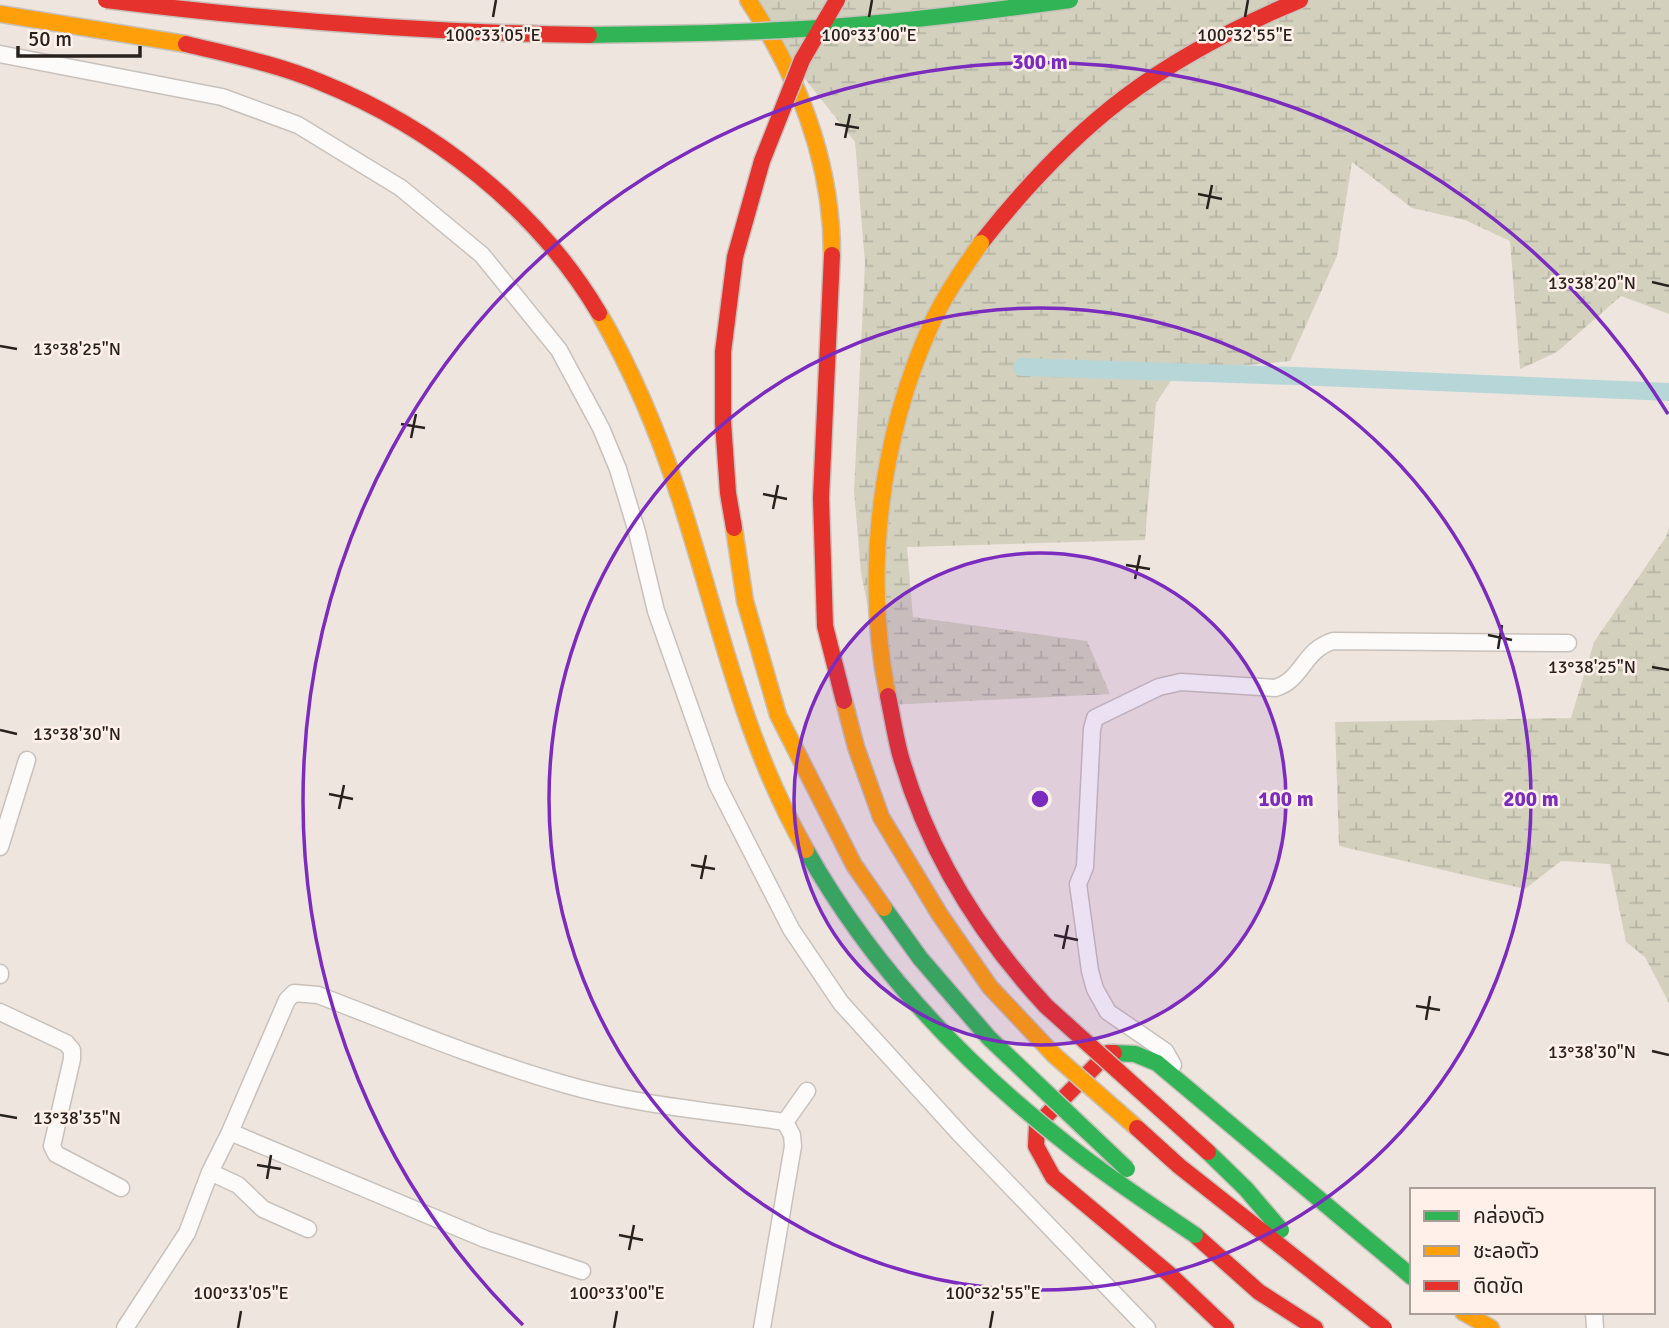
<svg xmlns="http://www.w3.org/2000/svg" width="1669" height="1328" font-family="Signika,'Noto Sans Thai',sans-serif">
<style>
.wetland{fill:url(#wetland-marsh)}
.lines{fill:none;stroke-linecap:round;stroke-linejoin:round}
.canal{stroke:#b7d6d8;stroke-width:18}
.street-casing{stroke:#c8c1bb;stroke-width:19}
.fast-casing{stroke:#c8c1bb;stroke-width:19}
.slow-casing{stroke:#c8c1bb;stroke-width:19}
.jam-casing{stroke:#c8c1bb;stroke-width:19}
.street{stroke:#fcfbfa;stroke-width:16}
.fast{stroke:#30b455;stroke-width:16}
.slow{stroke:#ff9f0a;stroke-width:16}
.jam{stroke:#e5322d;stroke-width:16}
.fast-bridge-casing{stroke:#c8c1bb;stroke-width:19;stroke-linecap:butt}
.slow-bridge-casing{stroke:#c8c1bb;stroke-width:19;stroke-linecap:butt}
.jam-bridge-casing{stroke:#c8c1bb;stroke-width:19;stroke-linecap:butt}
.fast-bridge{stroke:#30b455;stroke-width:16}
.slow-bridge{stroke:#ff9f0a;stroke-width:16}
.jam-bridge{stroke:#e5322d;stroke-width:16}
.ticks{fill:none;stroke:#28221e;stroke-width:2.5}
.ring{fill:none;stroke:#7b2cbf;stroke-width:3.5}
.ticks-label{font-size:18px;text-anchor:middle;fill:#28221e;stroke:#fff1e9;stroke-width:5;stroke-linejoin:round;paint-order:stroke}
.centre{fill:#7b2cbf;stroke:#fff1e9;stroke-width:3.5}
.ring-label{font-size:21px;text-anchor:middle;font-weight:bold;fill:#7b2cbf;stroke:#fff1e9;stroke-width:5;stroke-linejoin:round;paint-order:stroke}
</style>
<defs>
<pattern id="wetland-marsh" width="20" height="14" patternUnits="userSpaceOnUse" patternTransform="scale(1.75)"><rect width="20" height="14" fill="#d3d1be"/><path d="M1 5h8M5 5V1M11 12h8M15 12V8" fill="none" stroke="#b5b3a3"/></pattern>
</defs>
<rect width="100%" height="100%" fill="#eee5de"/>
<path class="wetland" d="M 758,0 L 1669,0 L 1669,314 L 1621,296 L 1557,352 L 1520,369 L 1510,241 L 1465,220 L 1412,208 L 1352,162 L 1337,256 L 1290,361 L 1177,372 L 1156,403 L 1145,540 L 907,547 L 913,617 L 1087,641 L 1110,694 L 888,705 L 861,573 L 854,491 L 865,263 L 855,142 L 798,70 Z
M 1669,527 L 1669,1003 L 1645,957 L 1626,942 L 1610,864 L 1561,861 L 1525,889 L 1339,846 L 1335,722 L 1571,718 L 1594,642 L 1666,537 Z"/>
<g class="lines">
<path class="canal" d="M 1022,367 L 1296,376 L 1669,392"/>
<defs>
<path id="street" d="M 0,54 L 222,97 L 298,125 L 401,188 L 482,255 L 559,350 L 601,428 L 618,469 L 637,532 L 656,611 L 717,784 L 791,929 L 841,1003 L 961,1135 L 1147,1328
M 0,847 L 27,760
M 0,973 L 0,975
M 0,1012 L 66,1043 L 72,1050 L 72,1059 L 52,1146 L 56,1154 L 121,1188
M 1173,1065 L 1165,1051 L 1108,1012 L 1095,989 L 1090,971 L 1078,884 L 1085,867 L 1092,729 L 1095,718 L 1159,687 L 1181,682 L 1275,688 C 1303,680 1302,651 1333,641 L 1568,643
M 785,1122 L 807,1091
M 230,1132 L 485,1239 L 582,1271
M 210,1172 L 238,1185 L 263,1209 L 308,1229
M 1594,1312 L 1595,1328
M 125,1328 L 187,1233 L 210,1172 L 230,1132 L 287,1000 L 294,993 L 318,995 C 399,1026 480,1060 564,1084 C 635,1105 711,1111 785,1122 L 792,1135 L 793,1146 L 762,1328"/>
<path id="fast" d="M 1114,1053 L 1135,1054 L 1157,1063 L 1412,1277"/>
<path id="slow" d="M 748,0 C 799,77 832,162 832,255
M 0,14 L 186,44
M 1463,1312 L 1491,1328"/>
<path id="jam" d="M 981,243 C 1076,122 1159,59 1300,0
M 1114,1053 L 1108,1053 L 1037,1125 L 1036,1146 L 1053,1177 L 1169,1274 L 1226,1328
M 1195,1235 L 1259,1292 L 1315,1328"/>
</defs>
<use href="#street" class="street-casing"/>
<use href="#fast" class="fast-casing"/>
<use href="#slow" class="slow-casing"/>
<use href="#jam" class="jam-casing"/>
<use href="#street" class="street"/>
<use href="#fast" class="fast"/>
<use href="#slow" class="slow"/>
<use href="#jam" class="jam"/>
<defs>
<path id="fast-bridge" d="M 589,35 C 670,34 750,33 830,27 C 911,21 990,11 1070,0
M 806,850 C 873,969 966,1066 1073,1149 C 1112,1180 1154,1207 1195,1235
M 884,908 L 920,958 L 989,1038 L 1127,1169
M 1208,1152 L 1246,1189 L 1281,1230"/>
<path id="slow-bridge" d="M 599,313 C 633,372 659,434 680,499 C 719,619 742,738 806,850
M 734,528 L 745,601 L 778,715 L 854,865 L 884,908
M 888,696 C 863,574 880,438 931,325 C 944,296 963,269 981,243
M 844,701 L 856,747 L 881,817 L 940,915 L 990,987 L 1054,1055 L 1137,1128"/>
<path id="jam-bridge" d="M 106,0 C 267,20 427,33 589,35
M 186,44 C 231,55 277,64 320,82 C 432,127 537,208 599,313
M 832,255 L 821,498 L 825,626 L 844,701
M 734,528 L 728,493 L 723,422 L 723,352 L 735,257 L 762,161 L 802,60 L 837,0
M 888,696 C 892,715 895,735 900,754 C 927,849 979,934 1046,1006 L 1208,1152
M 1137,1128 L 1179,1166 L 1384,1328"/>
</defs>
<use href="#fast-bridge" class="fast-bridge-casing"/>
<use href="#slow-bridge" class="slow-bridge-casing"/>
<use href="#jam-bridge" class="jam-bridge-casing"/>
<use href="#fast-bridge" class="fast-bridge"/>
<use href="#slow-bridge" class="slow-bridge"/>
<use href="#jam-bridge" class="jam-bridge"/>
</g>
<path class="ticks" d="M 493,17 L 496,0M 869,17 L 872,0M 1245,17 L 1248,0M 835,124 L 859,128M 845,138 L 850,114M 1198,194 L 1222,199M 1207,209 L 1212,185M 1652,282 L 1669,286M 0,346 L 17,349M 401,424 L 425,428M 411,438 L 416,414M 763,494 L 787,499M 773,509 L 778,485M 1126,565 L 1150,569M 1135,579 L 1140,555M 1488,635 L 1512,640M 1498,649 L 1502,625M 1652,667 L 1669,670M 0,730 L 17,734M 329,794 L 353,799M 339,809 L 344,785M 691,865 L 715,869M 701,879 L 706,855M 1054,935 L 1078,940M 1063,949 L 1068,925M 1416,1006 L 1440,1010M 1426,1020 L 1430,996M 1652,1051 L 1669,1055M 0,1115 L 17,1118M 257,1165 L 281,1169M 267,1179 L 271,1155M 619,1235 L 643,1240M 629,1250 L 634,1225M 238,1328 L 241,1311M 614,1328 L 617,1311M 990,1328 L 993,1311"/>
<circle cx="1040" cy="799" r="246" fill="#7b2cbf" fill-opacity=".12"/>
<g class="ring">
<circle cx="1040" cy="799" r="246"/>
<circle cx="1040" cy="799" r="491"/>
<path d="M523 1325A737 737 0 1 1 1668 414"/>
</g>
<g class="ticks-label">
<text x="493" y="41">100°33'05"E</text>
<text x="869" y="41">100°33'00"E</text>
<text x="1245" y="41">100°32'55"E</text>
<text x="1592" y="289">13°38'20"N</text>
<text x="77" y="355">13°38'25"N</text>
<text x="1592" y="673">13°38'25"N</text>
<text x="77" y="740">13°38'30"N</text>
<text x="1592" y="1058">13°38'30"N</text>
<text x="77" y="1124">13°38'35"N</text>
<text x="241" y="1299">100°33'05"E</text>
<text x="617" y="1299">100°33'00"E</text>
<text x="993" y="1299">100°32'55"E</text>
</g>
<circle cx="1040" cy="799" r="10" class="centre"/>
<g class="ring-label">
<text x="1040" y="69">300 m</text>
<text x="1286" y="806">100 m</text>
<text x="1531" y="806">200 m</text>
</g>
<rect x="1410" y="1188" width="245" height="126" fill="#fff1e9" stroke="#a99e98" stroke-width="2"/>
<rect x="1424" y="1211" width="35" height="10" fill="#30b455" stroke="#a99e98" stroke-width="2"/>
<text x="1473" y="1223" font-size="21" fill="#28221e">คล่องตัว</text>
<rect x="1424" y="1246" width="35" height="10" fill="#ff9f0a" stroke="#a99e98" stroke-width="2"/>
<text x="1473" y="1258" font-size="21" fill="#28221e">ชะลอตัว</text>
<rect x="1424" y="1281" width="35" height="10" fill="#e5322d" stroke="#a99e98" stroke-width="2"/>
<text x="1473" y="1293" font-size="21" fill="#28221e">ติดขัด</text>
<path d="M18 46v10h122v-10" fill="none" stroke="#28221e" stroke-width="3.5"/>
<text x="28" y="46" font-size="21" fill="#28221e" stroke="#fff1e9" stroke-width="5" paint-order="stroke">50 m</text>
</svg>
